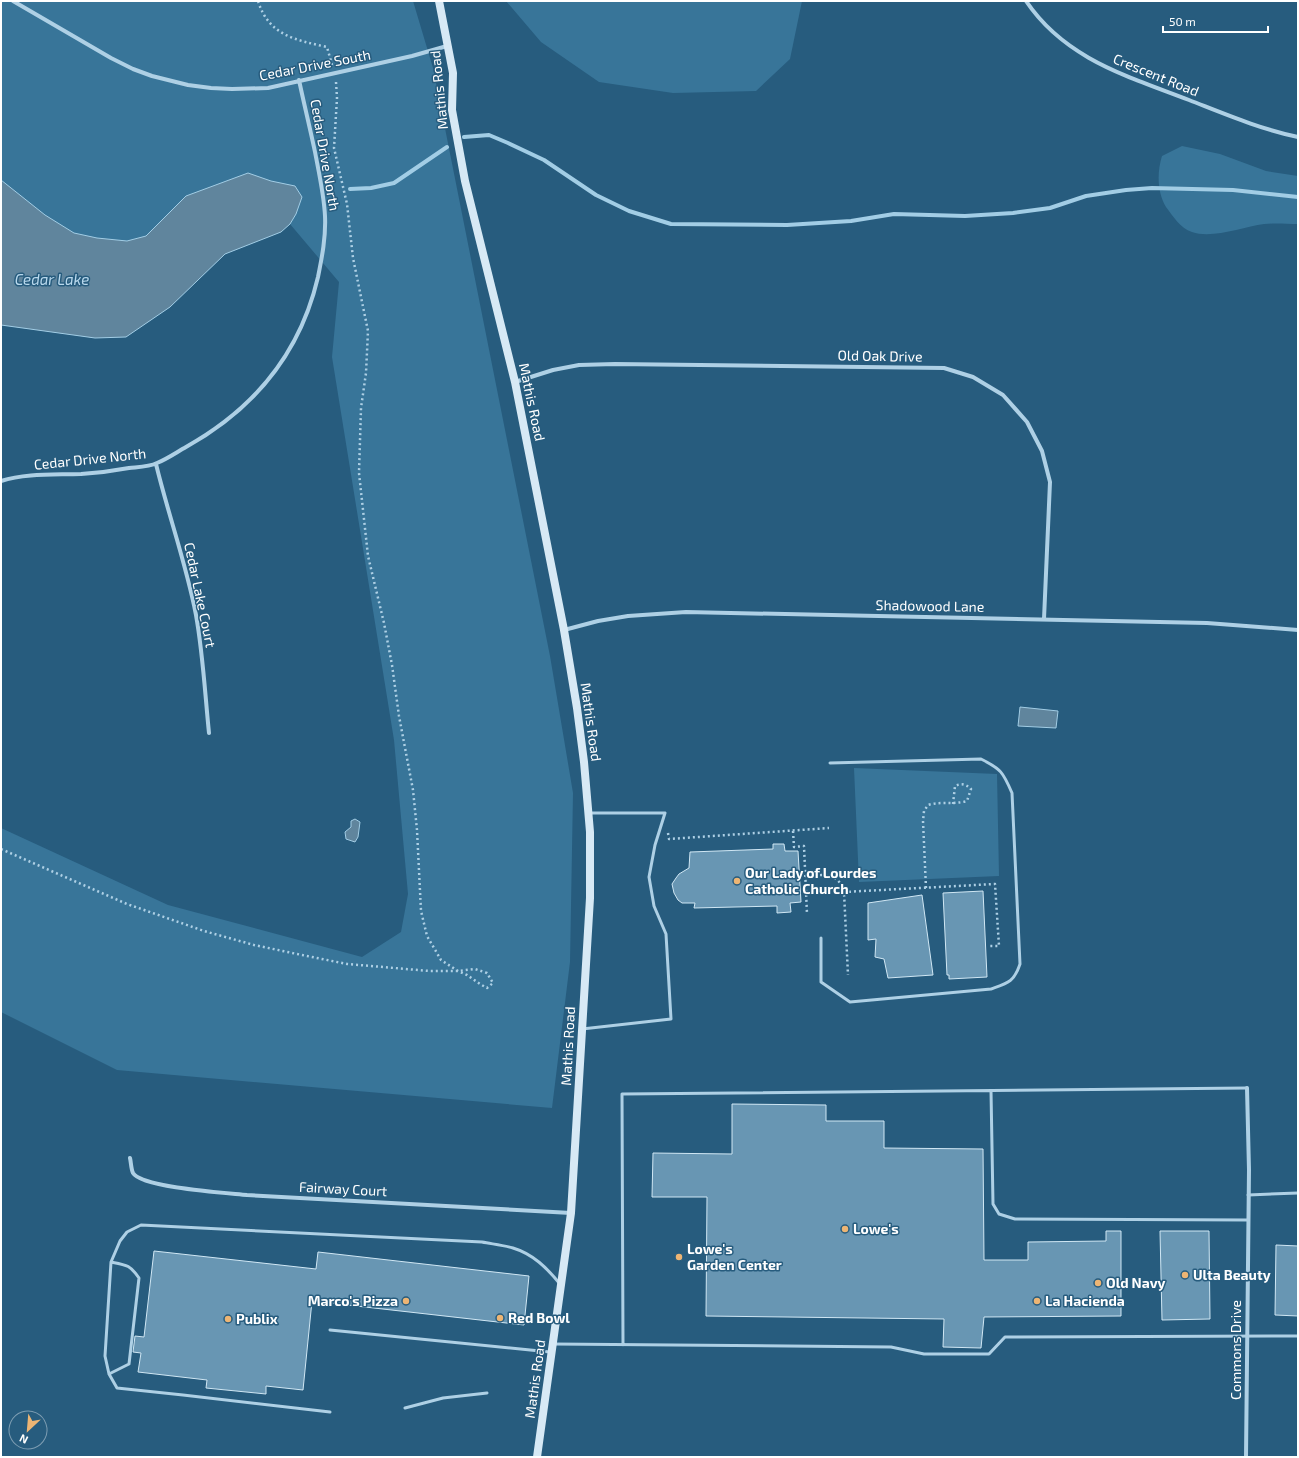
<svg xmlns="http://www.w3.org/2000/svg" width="1299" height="1458" font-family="'Exo 2',sans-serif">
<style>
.green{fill:#387599}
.water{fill:#60859d;stroke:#a2cde5}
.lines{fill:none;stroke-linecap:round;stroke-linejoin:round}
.stream{stroke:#a2cde5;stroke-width:4}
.building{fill:#6896b3;stroke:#d0e7f4}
.path{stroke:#aed0e5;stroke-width:2.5;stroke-dasharray:2 3;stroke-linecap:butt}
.lane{stroke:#aed0e5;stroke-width:3}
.street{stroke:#aed0e5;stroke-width:4}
.secondary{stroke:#d7e9f5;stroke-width:8}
.poi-dot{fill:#edb574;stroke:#275c7e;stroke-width:1.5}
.labels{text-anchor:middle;stroke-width:3;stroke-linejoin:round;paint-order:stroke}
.street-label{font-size:14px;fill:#fff;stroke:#275c7e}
.poi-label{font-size:14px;font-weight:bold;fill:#fff;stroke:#275c7e;text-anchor:start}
.water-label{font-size:15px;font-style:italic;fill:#b9d9ed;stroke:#275c7e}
</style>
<rect width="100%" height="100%" fill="#275c7e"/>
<path class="green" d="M 1,1 L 413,1 L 433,68 L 550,656 L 573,793 L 570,962 L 552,1108 L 117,1070 L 1,1012 L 1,828 L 168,905 L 362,957 L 401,932 L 408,894 L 394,740 L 332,357 L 339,282 L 290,224 L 281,232 L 225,254 L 170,307 L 126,337 L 95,338 L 1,325 Z
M 506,1 L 802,1 L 790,59 L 756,91 L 673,93 L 599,82 L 541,42 Z
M 1182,146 L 1220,154 L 1266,171 L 1298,176 L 1298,224 C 1287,224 1275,223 1264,224 C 1243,227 1212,239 1192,232 C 1180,228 1173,216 1166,207 C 1157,192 1157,172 1162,156 Z
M 854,768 L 997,774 L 999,876 L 859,882 Z"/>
<path class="water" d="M 248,173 L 271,181 L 295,186 L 302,197 L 296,214 L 290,224 L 281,232 L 225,254 L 170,307 L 126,337 L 95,338 L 1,325 L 1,180 L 45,215 L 74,233 L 97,238 L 127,241 L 146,236 L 186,196 Z
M 1020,707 L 1058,711 L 1056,728 L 1018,726 Z
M 355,819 L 360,822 L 358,837 L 355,842 L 346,839 L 345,832 L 351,827 L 351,821 Z"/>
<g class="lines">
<path class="stream" d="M 464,137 L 489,135 L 508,143 L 544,160 L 596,195 L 629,211 L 671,224 L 787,225 L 851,221 L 894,214 L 965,216 L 1013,213 L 1050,208 L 1086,196 L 1126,190 L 1152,188 L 1233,190 L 1298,197
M 350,189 L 371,188 L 394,183 L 447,147"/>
</g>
<path class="building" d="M 773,844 L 784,844 L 785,851 L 798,851 L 801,902 L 790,903 L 791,912 L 777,913 L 777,906 L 694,908 L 695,903 L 682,903 L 678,900 L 674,893 L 672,884 L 676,878 L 679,874 L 689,868 L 690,852 L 773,849 Z
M 983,891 L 987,977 L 949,979 L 949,975 L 947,975 L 943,893 Z
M 922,895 L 933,975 L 888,978 L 884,959 L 875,957 L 876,939 L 868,940 L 868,903 Z
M 732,1104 L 826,1105 L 826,1121 L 884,1121 L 884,1148 L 983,1149 L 984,1260 L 1028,1260 L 1028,1242 L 1106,1241 L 1106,1231 L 1121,1231 L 1121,1316 L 984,1317 L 981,1348 L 943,1347 L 944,1319 L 706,1316 L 707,1197 L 652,1197 L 653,1153 L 732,1154 Z
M 1160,1231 L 1209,1231 L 1210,1319 L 1162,1320 Z
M 1276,1245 L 1298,1246 L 1298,1316 L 1275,1315 Z
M 154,1251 L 316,1269 L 318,1252 L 529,1276 L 524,1325 L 312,1301 L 303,1390 L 266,1386 L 266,1394 L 206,1388 L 207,1380 L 138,1372 L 141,1353 L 133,1352 L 135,1336 L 144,1337 Z"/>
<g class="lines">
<path class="path" d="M 258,1 C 269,36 296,40 327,47 L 332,65
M 793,831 L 794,847 L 804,846 L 807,914
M 668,833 L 669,839 L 829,828
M 1,849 L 127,904 L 204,931 L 254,945 L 302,955 L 347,964 L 430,971 L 458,971 L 475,969 L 487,973 L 493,983 L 487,988 L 480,984 L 467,975 L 458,971 L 441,960 L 427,936 L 421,911 L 417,830 L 413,790 L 399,716 L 392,665 L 384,623 L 368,556 L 359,473 L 361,408 L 366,373 L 368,331 L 353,258 L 347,204 L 334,148 L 337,98 L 336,82
M 805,876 C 823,875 838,871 844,892 L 848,975
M 926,888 L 923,821 L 924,811 L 928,805 C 941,801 953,805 967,801 L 971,789 C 966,784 961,783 955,786 L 953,804
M 844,892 L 995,884 L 999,946 L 988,946"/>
<path class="lane" d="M 821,938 L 821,982 L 850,1002 L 991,989 C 1008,983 1014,982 1020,964 L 1012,793 C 1003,772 1001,769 981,759 L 830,763
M 582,1029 L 671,1019 L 666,934 L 654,906 L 649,877 L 655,845 L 665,813 L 590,813
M 991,1091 L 993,1204 L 999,1214 L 1015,1219 L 1248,1220
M 1248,1195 L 1298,1193
M 330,1330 L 550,1352
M 553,1344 L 891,1347 L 924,1354 L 989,1354 L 1005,1337 L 1298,1336
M 623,1345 L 622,1094 L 1247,1088
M 109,1374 L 129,1364 L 139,1278 C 130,1265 127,1265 111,1262
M 405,1408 L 443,1398 L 487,1393
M 330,1412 L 183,1395 L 117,1388 L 109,1374 L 105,1356 L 111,1262 L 120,1241 L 127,1232 L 141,1225 L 482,1242 C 492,1244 503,1245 513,1248 C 533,1254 547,1268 560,1284"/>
<path class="street" d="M 13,1 L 111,58 L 133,69 L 152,76 L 188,85 L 211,88 L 232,89 L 268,88 L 412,56 L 447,46
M 1026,1 C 1065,59 1127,76 1189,100 C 1225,114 1260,129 1298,137
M 515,382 L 553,370 L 579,365 L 615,364 L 944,368 L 973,377 L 1003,395 L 1027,422 L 1042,451 L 1050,482 L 1044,619
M 156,464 C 168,514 186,563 196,615 C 203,654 205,694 209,733
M 1,481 C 26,473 54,475 81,474 C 97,473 113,471 129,468 C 138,467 149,467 157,463 C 167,459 177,452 186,447 C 254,409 300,354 318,277 C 322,257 326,237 325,216 C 324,195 319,173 315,152 C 310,128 304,104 299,80
M 564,630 L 598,621 L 628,616 L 686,612 L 1207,623 L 1298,630
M 130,1158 C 131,1162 131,1169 133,1173 C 142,1188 228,1193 247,1195 L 571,1213
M 1246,1457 L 1249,1170 L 1247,1088"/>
<path class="secondary" d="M 439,1 L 453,73 L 452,110 L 465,181 L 515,382 L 564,630 L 577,708 L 584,762 L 590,832 L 590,898 L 571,1213 L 537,1457"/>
</g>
<g class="poi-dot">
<circle cx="737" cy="881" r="4"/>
<circle cx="845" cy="1229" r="4"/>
<circle cx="679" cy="1257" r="4"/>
<circle cx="1185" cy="1275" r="4"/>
<circle cx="1098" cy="1283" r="4"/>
<circle cx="406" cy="1301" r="4"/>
<circle cx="1037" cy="1301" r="4"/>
<circle cx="500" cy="1318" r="4"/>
<circle cx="228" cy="1319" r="4"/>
</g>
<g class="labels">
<g class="street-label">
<text transform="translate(315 65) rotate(-11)" y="5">Cedar Drive South</text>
<text transform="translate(1156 75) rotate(22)" y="5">Crescent Road</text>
<text transform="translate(439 90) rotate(-96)" y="5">Mathis Road</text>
<text transform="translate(325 155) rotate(80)" y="5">Cedar Drive North</text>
<text transform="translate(880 356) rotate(1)" y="5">Old Oak Drive</text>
<text transform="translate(532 402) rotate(78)" y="5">Mathis Road</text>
<text transform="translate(90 459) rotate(-6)" y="5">Cedar Drive North</text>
<text transform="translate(200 595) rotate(78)" y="5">Cedar Lake Court</text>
<text transform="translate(930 606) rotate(1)" y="5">Shadowood Lane</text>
<text transform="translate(591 722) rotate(82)" y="5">Mathis Road</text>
<text transform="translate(568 1046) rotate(-87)" y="5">Mathis Road</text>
<text transform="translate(343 1189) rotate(3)" y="5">Fairway Court</text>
<text transform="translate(1236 1350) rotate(-90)" y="5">Commons Drive</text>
<text transform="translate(535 1379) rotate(-82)" y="5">Mathis Road</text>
</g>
<g class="poi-label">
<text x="745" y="878">Our Lady of Lourdes<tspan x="745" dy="16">Catholic Church</tspan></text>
<text x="853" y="1234">Lowe's</text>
<text x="687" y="1254">Lowe's<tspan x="687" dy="16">Garden Center</tspan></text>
<text x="1193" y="1280">Ulta Beauty</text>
<text x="1106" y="1288">Old Navy</text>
<text x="398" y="1306" text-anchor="end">Marco's Pizza</text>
<text x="1045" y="1306">La Hacienda</text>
<text x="508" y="1323">Red Bowl</text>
<text x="236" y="1324">Publix</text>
</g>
<g class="water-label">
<text x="52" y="285">Cedar Lake</text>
</g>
</g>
<rect width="1299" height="1458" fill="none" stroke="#ffffff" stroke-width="4"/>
<g transform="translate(28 1430) rotate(206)"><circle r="19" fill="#275c7e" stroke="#7d9db2"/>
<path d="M0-3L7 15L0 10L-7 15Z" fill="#edb574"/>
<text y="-6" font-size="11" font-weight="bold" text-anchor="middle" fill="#ffffff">N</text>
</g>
<path d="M1163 26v6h105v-6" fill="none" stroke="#ffffff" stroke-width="2"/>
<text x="1169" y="26" font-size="12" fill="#ffffff" stroke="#275c7e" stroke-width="3" paint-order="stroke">50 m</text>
</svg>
